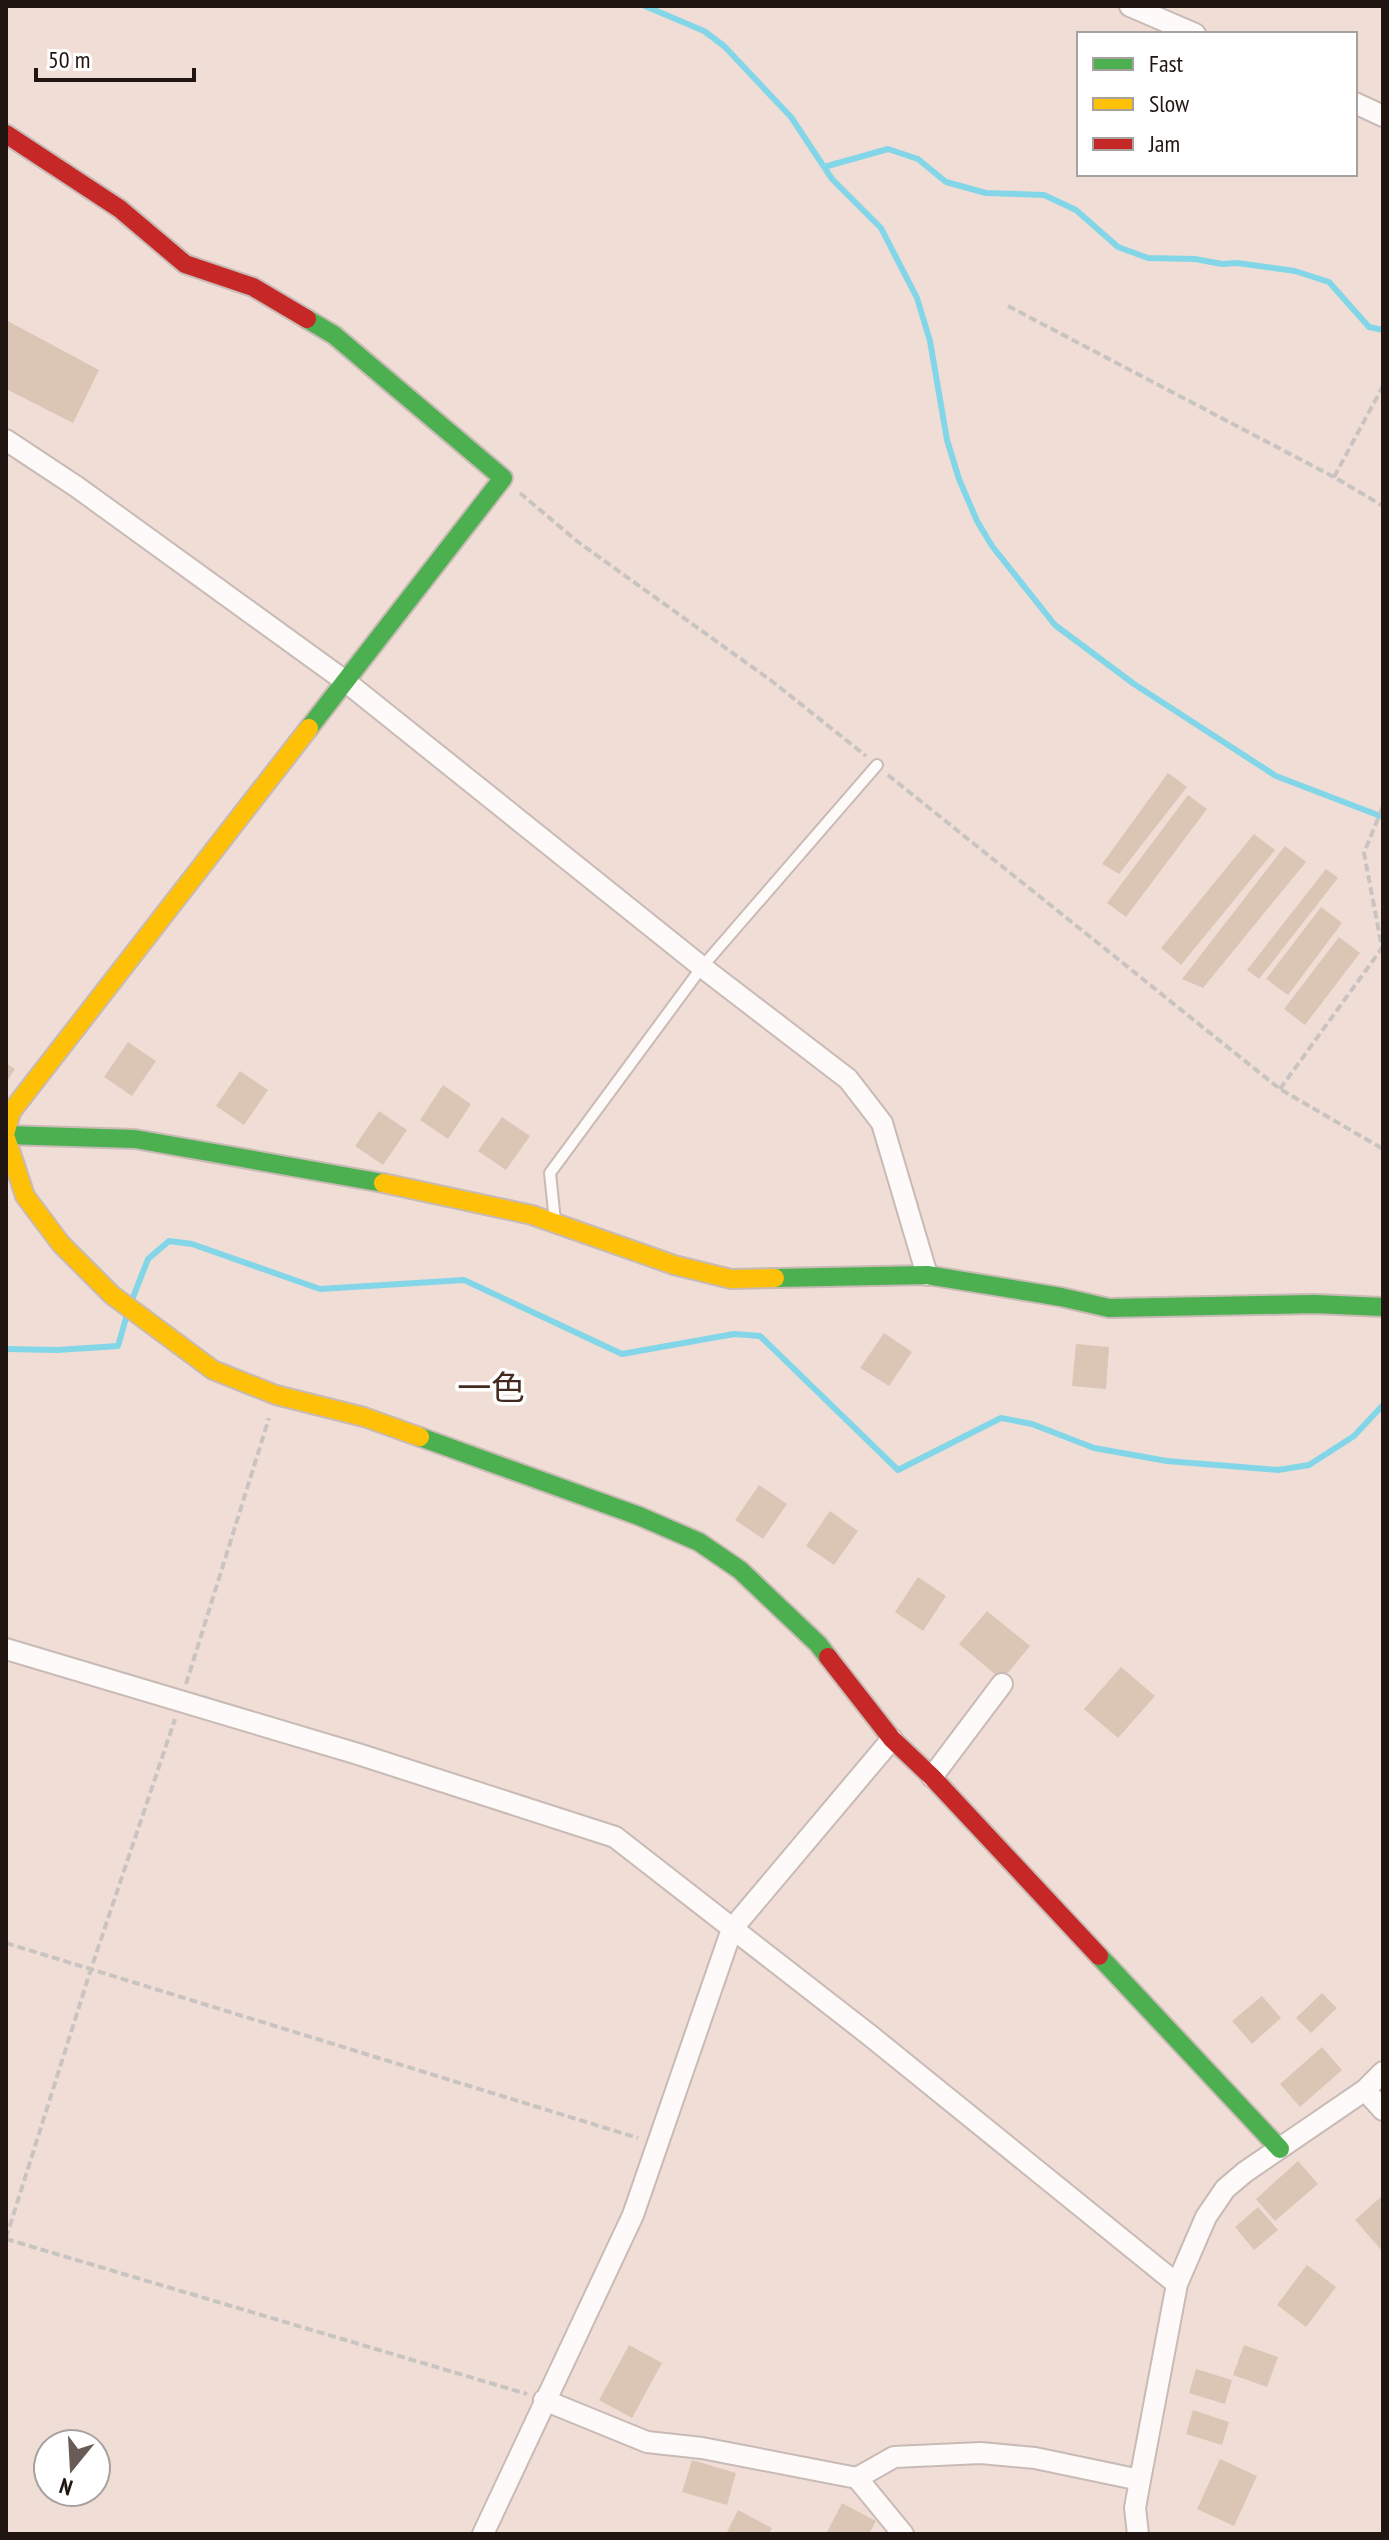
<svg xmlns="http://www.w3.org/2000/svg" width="1389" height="2540" font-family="'PT Sans Narrow','Noto Sans JP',sans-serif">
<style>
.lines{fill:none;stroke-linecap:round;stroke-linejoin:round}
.stream{stroke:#83d6e8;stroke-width:6}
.building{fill:#dbc6b5}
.lane-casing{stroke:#c8bab4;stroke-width:14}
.street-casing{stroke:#c8bab4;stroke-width:24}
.fast-casing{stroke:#c8bab4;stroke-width:22}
.slow-casing{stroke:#c8bab4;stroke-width:22}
.jam-casing{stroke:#c8bab4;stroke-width:22}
.path{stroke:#c9c3c1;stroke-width:4;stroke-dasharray:8 4;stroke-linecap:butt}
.lane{stroke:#fdfaf9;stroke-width:10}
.street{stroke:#fdfaf9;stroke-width:20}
.fast{stroke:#4caf50;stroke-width:18}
.slow{stroke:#ffc107;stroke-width:18}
.jam{stroke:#c62828;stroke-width:18}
.labels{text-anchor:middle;stroke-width:7;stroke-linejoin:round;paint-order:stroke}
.quarter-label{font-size:34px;fill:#432a20;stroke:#fff}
</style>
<rect width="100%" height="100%" fill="#f0ded6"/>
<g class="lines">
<path class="stream" d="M 645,6 L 704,31 L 724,46 L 791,117 L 832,179 L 881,228 L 917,298 L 930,341 L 947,440 L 959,479 L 977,521 L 992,546 L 1055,625 L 1134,684 L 1276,776 L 1383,817
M 824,167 L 888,149 L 918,159 L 946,182 L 986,193 L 1044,195 L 1076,210 L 1118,247 L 1148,258 L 1195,259 L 1222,264 L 1237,263 L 1295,271 L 1329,282 L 1369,327 L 1383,330
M 132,1300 L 148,1259 L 169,1241 L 192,1244 L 320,1289 L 464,1280 L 622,1354 L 734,1334 L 760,1336 L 898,1470 L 1001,1418 L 1032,1424 L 1094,1448 L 1167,1461 L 1278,1470 L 1309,1465 L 1354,1436 L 1383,1405
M 6,1349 L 57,1350 L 118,1346 L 126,1318"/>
</g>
<path class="building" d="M 6,320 L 99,370 L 73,423 L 6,389 Z
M 1168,773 L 1187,787 L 1119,874 L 1102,864 Z
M 1188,795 L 1207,809 L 1126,917 L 1107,903 Z
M 1254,834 L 1275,850 L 1181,965 L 1161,948 Z
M 1285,846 L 1306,862 L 1203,988 L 1182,979 Z
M 1326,869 L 1338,878 L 1259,979 L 1247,970 Z
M 1321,907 L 1342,923 L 1288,995 L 1266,979 Z
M 1339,937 L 1360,953 L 1305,1025 L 1284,1009 Z
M 128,1042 L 156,1061 L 132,1096 L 104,1077 Z
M 6,1063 L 15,1069 L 6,1083 Z
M 240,1071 L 268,1090 L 244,1125 L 216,1106 Z
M 443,1085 L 471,1104 L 448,1139 L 420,1120 Z
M 379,1111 L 407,1130 L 383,1165 L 355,1146 Z
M 502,1117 L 530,1136 L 506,1170 L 478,1151 Z
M 884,1333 L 912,1352 L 889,1386 L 860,1368 Z
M 1076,1344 L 1109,1347 L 1106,1389 L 1072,1386 Z
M 759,1485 L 787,1504 L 763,1539 L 735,1520 Z
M 830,1511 L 858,1531 L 834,1565 L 806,1546 Z
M 918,1577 L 946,1596 L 923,1631 L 895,1612 Z
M 987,1611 L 1030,1646 L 1002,1680 L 959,1644 Z
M 1121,1667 L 1155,1696 L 1118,1738 L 1084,1709 Z
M 1322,1993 L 1337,2008 L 1311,2033 L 1296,2018 Z
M 1262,1996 L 1281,2018 L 1252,2044 L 1232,2021 Z
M 1322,2047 L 1342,2070 L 1300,2107 L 1280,2084 Z
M 1298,2161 L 1318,2184 L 1275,2221 L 1256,2199 Z
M 1383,2195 L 1383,2252 L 1355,2220 Z
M 1258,2207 L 1278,2230 L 1254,2250 L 1235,2227 Z
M 1307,2265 L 1336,2287 L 1306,2327 L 1277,2305 Z
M 629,2345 L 662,2363 L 632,2418 L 599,2400 Z
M 1244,2345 L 1278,2357 L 1267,2387 L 1233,2375 Z
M 1196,2369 L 1232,2380 L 1225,2404 L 1189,2393 Z
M 1193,2410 L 1229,2422 L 1222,2445 L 1186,2434 Z
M 1220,2459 L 1257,2476 L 1234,2526 L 1197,2509 Z
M 692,2460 L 736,2473 L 727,2505 L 682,2492 Z
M 842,2503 L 876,2521 L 869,2534 L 826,2534 Z
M 738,2510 L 772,2528 L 769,2534 L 726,2534 Z"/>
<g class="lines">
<defs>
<path id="lane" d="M 555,1221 L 550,1173 L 702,967 L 877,765"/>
<path id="street" d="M 1130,6 L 1195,34
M 1355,103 L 1383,116
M 6,440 L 77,487 L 345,681 L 702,967 L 848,1079 L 882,1123 L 927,1275
M 6,1649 L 358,1754 L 615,1837 L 872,2037 L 1177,2284
M 932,1777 L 1002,1684
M 1365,2090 L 1383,2110
M 544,2400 L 647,2442 L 702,2448 L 857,2478 L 894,2457 L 981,2453 L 1035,2458 L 1140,2480
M 857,2478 L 903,2534
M 483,2534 L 633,2215 L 732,1929 L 892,1739
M 1138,2534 L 1135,2508 L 1140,2480 L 1177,2284 L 1206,2217 L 1225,2189 L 1245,2172 L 1365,2090 L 1383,2072"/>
<path id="fast" d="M 307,319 L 334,335 L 503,478 L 309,728
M 6,1135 L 135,1139 L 383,1183
M 775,1278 L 927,1275 L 1061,1297 L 1109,1308 L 1315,1304 L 1383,1307
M 420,1437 L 639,1516 L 699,1542 L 740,1570 L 818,1644 L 828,1657
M 1099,1956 L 1280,2149"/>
<path id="slow" d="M 6,1131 L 11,1112 L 309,728
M 6,1138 L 25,1196 L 61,1244 L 112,1295 L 213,1370 L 276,1395 L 364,1417 L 420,1437
M 383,1183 L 532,1215 L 674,1265 L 731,1279 L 775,1278"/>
<path id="jam" d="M 6,134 L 120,209 L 185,264 L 253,287 L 307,319
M 828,1657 L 892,1739 L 932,1777 L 1099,1956"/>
</defs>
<use href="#lane" class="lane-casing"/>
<use href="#street" class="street-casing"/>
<use href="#fast" class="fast-casing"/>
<use href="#slow" class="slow-casing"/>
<use href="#jam" class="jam-casing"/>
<path class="path" d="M 1008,306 L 1334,477 L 1383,506
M 1334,477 L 1383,386
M 520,493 L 578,542 L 773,682 L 866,756
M 888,775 L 1280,1089 L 1383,1149
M 1280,1089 L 1382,948 L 1364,853 L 1383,806
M 186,1684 L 269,1418
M 6,1943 L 638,2138
M 6,2238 L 91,1969 L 175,1719
M 6,2239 L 527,2394"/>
<use href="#lane" class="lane"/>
<use href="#street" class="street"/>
<use href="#fast" class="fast"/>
<use href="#slow" class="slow"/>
<use href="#jam" class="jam"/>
</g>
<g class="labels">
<g class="quarter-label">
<text x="491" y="1400">一色</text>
</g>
</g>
<rect width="1389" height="2540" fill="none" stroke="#201510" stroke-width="16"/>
<rect x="1077" y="32" width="280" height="144" fill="#ffffff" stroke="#a6a19f" stroke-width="2"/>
<rect x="1093" y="58" width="40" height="12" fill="#4caf50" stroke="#a6a19f" stroke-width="2"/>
<text x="1149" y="72" font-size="24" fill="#201510">Fast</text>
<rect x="1093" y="98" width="40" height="12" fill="#ffc107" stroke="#a6a19f" stroke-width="2"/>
<text x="1149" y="112" font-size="24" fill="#201510">Slow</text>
<rect x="1093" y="138" width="40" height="12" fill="#c62828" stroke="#a6a19f" stroke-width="2"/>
<text x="1149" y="152" font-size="24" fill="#201510">Jam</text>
<g transform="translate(72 2468) rotate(198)"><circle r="38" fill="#ffffff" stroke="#a6a19f" stroke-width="2"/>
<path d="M0-6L14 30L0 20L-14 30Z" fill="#695b55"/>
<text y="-12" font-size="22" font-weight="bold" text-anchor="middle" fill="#201510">N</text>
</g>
<path d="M36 68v12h158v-12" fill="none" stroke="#201510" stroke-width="4"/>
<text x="48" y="68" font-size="24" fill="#201510" stroke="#ffffff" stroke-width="6" paint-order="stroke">50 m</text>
</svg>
